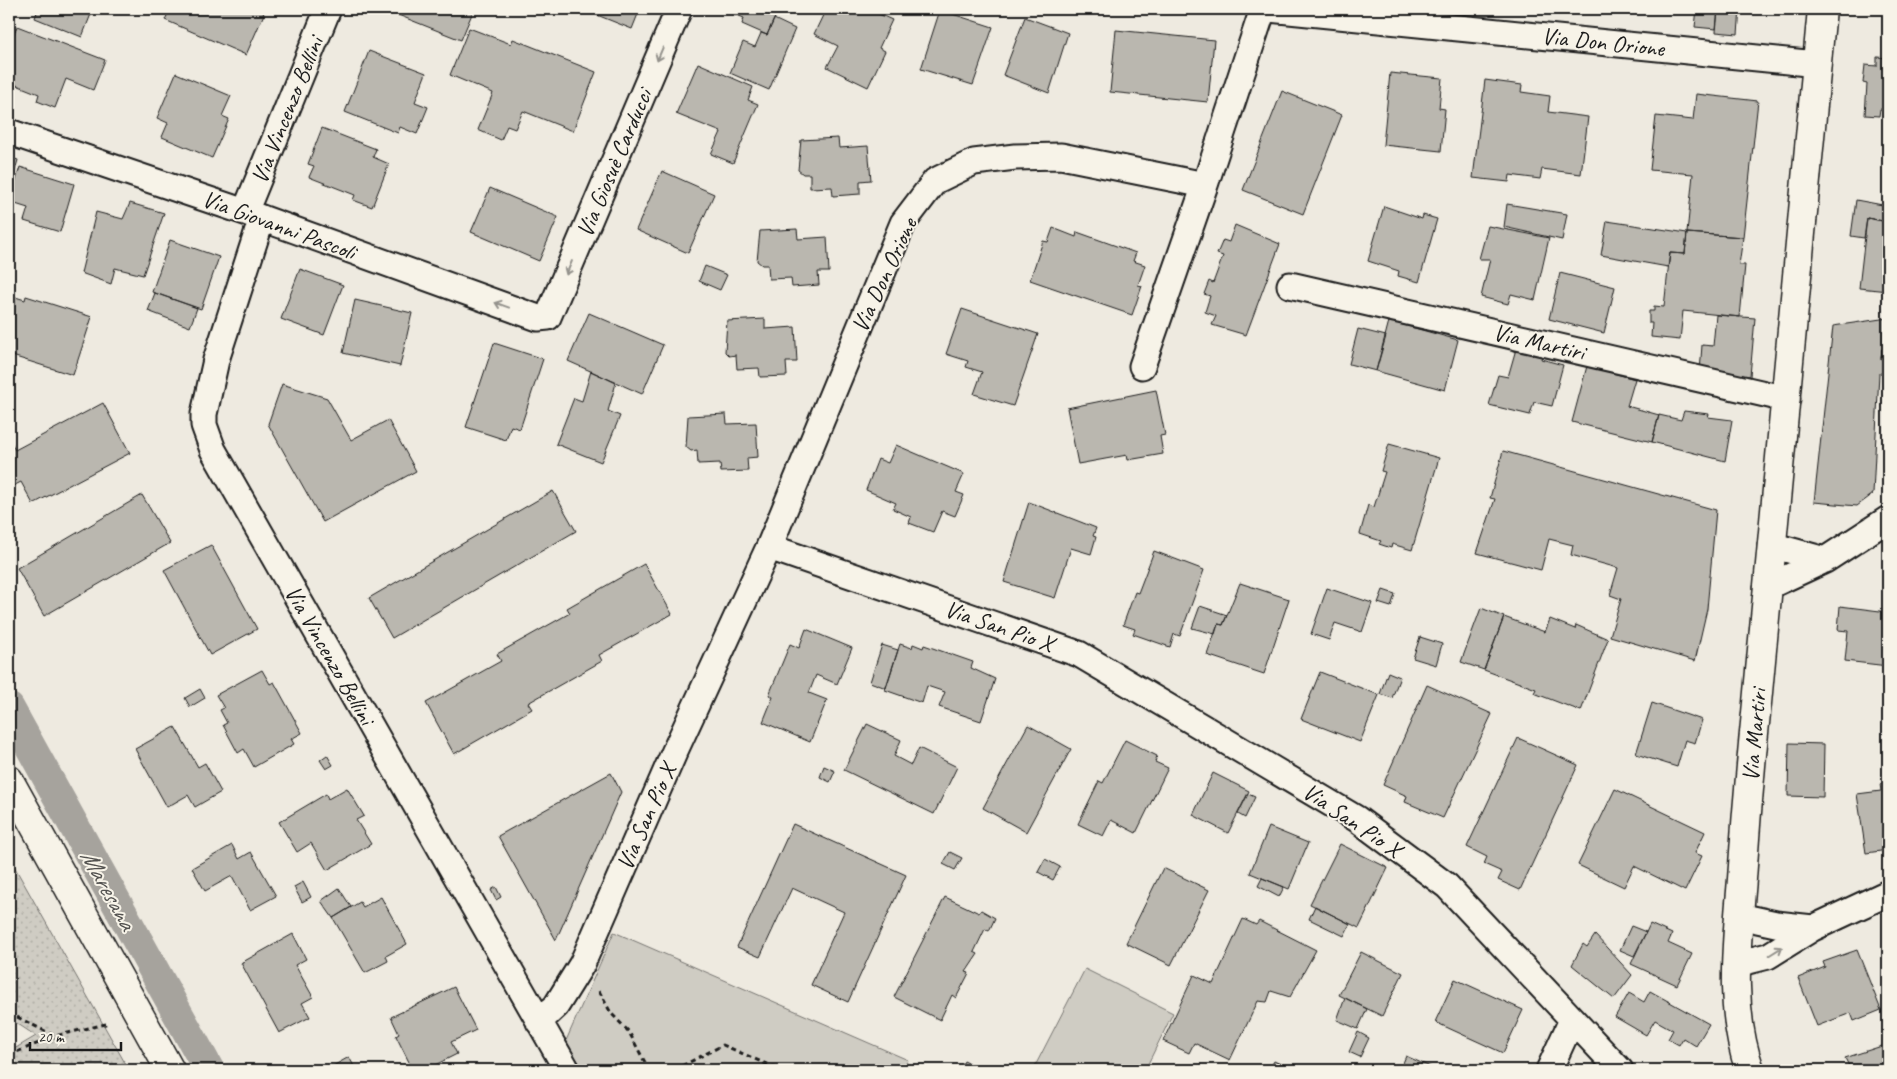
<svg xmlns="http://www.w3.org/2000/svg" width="1897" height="1079" font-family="Caveat,sans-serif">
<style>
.grass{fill:url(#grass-dots);stroke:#767470}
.park{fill:#cfccc3;stroke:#767470}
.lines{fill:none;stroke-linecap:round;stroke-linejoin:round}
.canal{stroke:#a6a39d;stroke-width:31}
.building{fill:#bab7af;stroke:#1c1c1c}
.minor-casing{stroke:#1c1c1c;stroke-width:29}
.tertiary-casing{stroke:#1c1c1c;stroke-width:31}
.path{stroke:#1c1c1c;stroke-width:3;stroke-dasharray:5 4;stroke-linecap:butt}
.minor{stroke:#f7f3e8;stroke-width:25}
.tertiary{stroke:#f7f3e8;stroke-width:28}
.oneway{stroke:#94928c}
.labels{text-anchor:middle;stroke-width:4;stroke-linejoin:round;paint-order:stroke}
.street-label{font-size:24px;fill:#1c1c1c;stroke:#f7f3e8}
.water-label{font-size:25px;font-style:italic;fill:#535250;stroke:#f7f3e8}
</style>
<defs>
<pattern id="grass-dots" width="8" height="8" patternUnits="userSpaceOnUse" patternTransform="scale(1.25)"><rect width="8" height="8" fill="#cfccc3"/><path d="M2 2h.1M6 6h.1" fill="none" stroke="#b1afa7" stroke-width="1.8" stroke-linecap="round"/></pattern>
</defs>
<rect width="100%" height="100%" fill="#eeeae0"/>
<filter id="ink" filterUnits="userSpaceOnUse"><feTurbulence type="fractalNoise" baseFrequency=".02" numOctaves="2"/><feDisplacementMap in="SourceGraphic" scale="10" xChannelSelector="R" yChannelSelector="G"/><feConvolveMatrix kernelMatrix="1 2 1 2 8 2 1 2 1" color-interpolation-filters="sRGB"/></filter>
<g filter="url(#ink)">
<path class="grass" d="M 9,857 L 129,1070 L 9,1070 L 9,1052 L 36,1036 L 9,1018 Z"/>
<path class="park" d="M 614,932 L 908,1060 L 903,1070 L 584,1070 L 565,1043 Z
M 1085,969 L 1173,1013 L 1145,1070 L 1033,1070 Z"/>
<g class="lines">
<path class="canal" d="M 9,708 L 209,1070"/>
</g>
<path class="building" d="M 38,9 L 93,9 L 82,37 L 35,18 Z
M 170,9 L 260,9 L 264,14 L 246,55 L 165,20 Z
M 383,9 L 474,9 L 461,40 Z
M 582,9 L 640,9 L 632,29 Z
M 722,9 L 779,9 L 767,35 L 742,24 L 744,18 Z
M 826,9 L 868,9 L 892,20 L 879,48 L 885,51 L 868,87 L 827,67 L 838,46 L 814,34 Z
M 1697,9 L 1718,9 L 1716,29 L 1695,27 Z
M 1718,9 L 1740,9 L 1738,34 L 1716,32 Z
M 940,10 L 993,27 L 973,85 L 921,69 Z
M 1025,17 L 1068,33 L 1049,93 L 1003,75 Z
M 774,19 L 795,29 L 769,90 L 730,73 L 743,42 L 755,47 L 761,33 L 767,35 Z
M 17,26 L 105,60 L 93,90 L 66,79 L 55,108 L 37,101 L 39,94 L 9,82 L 9,48 Z
M 469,28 L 511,44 L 513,39 L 596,72 L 573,131 L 523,111 L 515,129 L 507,126 L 501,140 L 478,130 L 493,93 L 450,75 Z
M 1116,30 L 1214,40 L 1208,102 L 1110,92 Z
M 369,51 L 426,73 L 415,102 L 428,107 L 417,134 L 400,127 L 398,133 L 345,112 Z
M 1877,57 L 1888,58 L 1888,110 L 1880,109 L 1879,116 L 1865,115 L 1867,84 L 1863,83 L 1865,65 L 1877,66 Z
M 698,63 L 753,87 L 748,100 L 758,104 L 733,163 L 711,154 L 721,132 L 676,114 Z
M 176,73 L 231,96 L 222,116 L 229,119 L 212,158 L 162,137 L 168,123 L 157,118 Z
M 1390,73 L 1442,78 L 1439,108 L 1445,109 L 1441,151 L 1383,145 Z
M 1485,80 L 1522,85 L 1521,92 L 1550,96 L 1548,112 L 1588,117 L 1581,174 L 1542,169 L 1540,179 L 1510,175 L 1509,182 L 1473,178 Z
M 1282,91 L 1342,115 L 1303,214 L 1243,190 Z
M 1696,94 L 1758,101 L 1743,237 L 1687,233 L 1693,174 L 1650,170 L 1656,116 L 1693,120 Z
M 322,128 L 376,149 L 373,157 L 389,164 L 372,207 L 353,200 L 355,195 L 309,177 L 314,166 L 308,164 Z
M 838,138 L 839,148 L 868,146 L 871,180 L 860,181 L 860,194 L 833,196 L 832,187 L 810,188 L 810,174 L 803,174 L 798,170 L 801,140 Z
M 9,157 L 18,160 L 9,192 Z
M 20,167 L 74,184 L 60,232 L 24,221 L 28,208 L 9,202 Z
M 662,171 L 714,194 L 688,253 L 636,230 Z
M 490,188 L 558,217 L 539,261 L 471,232 Z
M 1856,200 L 1888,206 L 1888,222 L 1867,218 L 1864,238 L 1851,236 Z
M 130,203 L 164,213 L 143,275 L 115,268 L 111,284 L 81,273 L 96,212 L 123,219 Z
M 1507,204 L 1567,214 L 1562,240 L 1504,227 Z
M 1384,206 L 1422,219 L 1423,215 L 1437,219 L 1419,282 L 1398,276 L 1399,271 L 1368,261 Z
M 1867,218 L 1888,222 L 1888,291 L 1859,288 Z
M 1607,221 L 1687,233 L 1685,254 L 1670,253 L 1668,267 L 1601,255 Z
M 1235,225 L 1280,244 L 1246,335 L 1212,325 L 1216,316 L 1205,312 L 1210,296 L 1204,294 L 1209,281 L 1213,283 L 1223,256 L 1217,254 L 1223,240 L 1229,242 Z
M 1488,226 L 1549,238 L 1535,300 L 1511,294 L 1508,304 L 1481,297 L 1490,259 L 1479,259 Z
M 1053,228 L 1076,237 L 1077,232 L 1136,253 L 1133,261 L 1145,265 L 1138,285 L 1142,286 L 1132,315 L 1030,280 L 1043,241 L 1048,242 Z
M 797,229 L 798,239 L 827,237 L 829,272 L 818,272 L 819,285 L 792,287 L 791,278 L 769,279 L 768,265 L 762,265 L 757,261 L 760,231 Z
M 1687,233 L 1743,237 L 1739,265 L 1745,265 L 1740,317 L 1683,311 L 1680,340 L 1651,337 L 1652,323 L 1649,323 L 1649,311 L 1654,311 L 1654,306 L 1664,307 L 1670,253 L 1685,254 Z
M 170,240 L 219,257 L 201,309 L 152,292 Z
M 705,266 L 727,275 L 720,290 L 699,281 Z
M 300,269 L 343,285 L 324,335 L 281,319 Z
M 1560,273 L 1615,287 L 1604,333 L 1549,319 Z
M 155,293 L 197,308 L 190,327 L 148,311 Z
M 9,295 L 25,300 L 26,296 L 92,317 L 73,375 L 9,355 Z
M 355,300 L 412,313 L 400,366 L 343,353 Z
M 962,309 L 1038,334 L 1013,406 L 974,394 L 982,372 L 966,367 L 968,361 L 946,354 Z
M 589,313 L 663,345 L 642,394 L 568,361 Z
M 1716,315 L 1755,318 L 1750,376 L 1700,372 L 1702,345 L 1713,346 Z
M 1888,318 L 1888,348 L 1882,349 L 1881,359 L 1888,359 L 1888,374 L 1879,373 L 1873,494 L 1857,506 L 1814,502 L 1833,326 Z
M 765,319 L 765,329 L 795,327 L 797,362 L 786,362 L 787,376 L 760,377 L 759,368 L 737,369 L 736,355 L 729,356 L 725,352 L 727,321 Z
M 1389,321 L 1458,340 L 1445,390 L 1376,371 Z
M 1358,329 L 1386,336 L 1376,371 L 1349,364 Z
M 494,343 L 543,359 L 520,429 L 511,426 L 506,440 L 466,427 Z
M 1888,348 L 1888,359 L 1881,359 L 1882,349 Z
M 1516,349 L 1542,356 L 1541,359 L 1563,365 L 1552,406 L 1534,402 L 1530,415 L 1489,405 L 1498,375 L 1508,377 Z
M 1587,366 L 1635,379 L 1627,406 L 1659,415 L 1652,442 L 1572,422 Z
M 591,371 L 616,383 L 608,411 L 620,416 L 601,462 L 556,444 L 574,398 L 582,401 Z
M 282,384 L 327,398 L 351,440 L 388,420 L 416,471 L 323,522 L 268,424 Z
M 1156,390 L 1165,435 L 1160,436 L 1163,454 L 1128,460 L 1127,455 L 1078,464 L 1067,408 Z
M 103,403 L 130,453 L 33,504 L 21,482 L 9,488 L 9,438 L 15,450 Z
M 1684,411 L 1709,414 L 1708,417 L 1732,420 L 1725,461 L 1652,442 L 1659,415 L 1681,420 Z
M 726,414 L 727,424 L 756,423 L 758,457 L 747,458 L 748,471 L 721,472 L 720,463 L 698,464 L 697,450 L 691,451 L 686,447 L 688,416 Z
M 1389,444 L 1439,458 L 1412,550 L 1392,544 L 1391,548 L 1379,544 L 1381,541 L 1360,534 L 1368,505 L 1374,507 L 1385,472 L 1381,471 Z
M 896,445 L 964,474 L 956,492 L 964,495 L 955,516 L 942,511 L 933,532 L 909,523 L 911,517 L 893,509 L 896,503 L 866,490 L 878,459 L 888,463 Z
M 1503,451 L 1716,510 L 1707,609 L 1695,661 L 1610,636 L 1621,599 L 1610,595 L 1618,568 L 1571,555 L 1573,545 L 1549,539 L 1541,570 L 1477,553 L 1495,499 L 1490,498 Z
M 553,491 L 576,531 L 392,638 L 369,598 Z
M 142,495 L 170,543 L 44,616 L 17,568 Z
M 1029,502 L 1096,528 L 1093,536 L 1096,537 L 1091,554 L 1071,548 L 1055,598 L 1004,582 Z
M 211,545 L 257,629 L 210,655 L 164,570 Z
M 1154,551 L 1204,570 L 1180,636 L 1174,634 L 1170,647 L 1133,634 L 1135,629 L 1123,625 L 1135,592 L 1138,593 Z
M 644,564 L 672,614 L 599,655 L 602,661 L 528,703 L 532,709 L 454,754 L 426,703 L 501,661 L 497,654 L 570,613 L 567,608 Z
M 1240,583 L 1289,599 L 1264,674 L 1207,655 L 1218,624 L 1223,625 Z
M 1327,588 L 1372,603 L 1362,632 L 1335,623 L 1329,640 L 1311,634 Z
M 1383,590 L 1395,594 L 1391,607 L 1378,603 Z
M 1200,606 L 1227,615 L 1223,625 L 1218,624 L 1215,634 L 1192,628 Z
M 1840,606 L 1888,612 L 1888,666 L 1845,661 L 1848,631 L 1838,630 Z
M 1481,608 L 1504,617 L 1484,670 L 1461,662 Z
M 1504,617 L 1545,632 L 1550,619 L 1575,629 L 1576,625 L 1608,639 L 1581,711 L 1534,693 L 1536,689 L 1484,670 Z
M 806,629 L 852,648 L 837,684 L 816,675 L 809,693 L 827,700 L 810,742 L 763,722 L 773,697 L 769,695 L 790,644 L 799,648 Z
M 1420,637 L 1442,644 L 1436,665 L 1413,658 Z
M 900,644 L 912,648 L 913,644 L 923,648 L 924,645 L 973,662 L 971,668 L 995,679 L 981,721 L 939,707 L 945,692 L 927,686 L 922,703 L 885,690 Z
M 882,645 L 898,650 L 886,688 L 870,682 Z
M 262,670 L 270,684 L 274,682 L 302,733 L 291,739 L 294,744 L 254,767 L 244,749 L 238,753 L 223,725 L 227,723 L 220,710 L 224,708 L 216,695 Z
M 1320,672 L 1379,695 L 1360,742 L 1301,719 Z
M 1388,672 L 1400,677 L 1392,698 L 1380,694 Z
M 1427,685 L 1492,714 L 1443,818 L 1405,802 L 1407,796 L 1383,785 Z
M 200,689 L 205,698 L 190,707 L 185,698 Z
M 1652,703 L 1702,720 L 1695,743 L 1685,740 L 1677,767 L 1636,754 Z
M 867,724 L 901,740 L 894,756 L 911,765 L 919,748 L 957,767 L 934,814 L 844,770 Z
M 1028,725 L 1071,749 L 1026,832 L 983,808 Z
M 175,727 L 198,767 L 205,763 L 221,792 L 195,807 L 188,795 L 167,807 L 135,749 Z
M 1518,738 L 1578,765 L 1520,890 L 1498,880 L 1502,872 L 1484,864 L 1487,857 L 1467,847 Z
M 1125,740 L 1157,756 L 1155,762 L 1168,768 L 1136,833 L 1111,820 L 1103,836 L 1078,824 L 1099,781 L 1103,783 Z
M 1789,743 L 1824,744 L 1823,797 L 1788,796 Z
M 327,755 L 333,765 L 326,769 L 320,760 Z
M 824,766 L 835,771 L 830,782 L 820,777 Z
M 611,773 L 621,792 L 556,940 L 498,836 Z
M 1213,773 L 1249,791 L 1228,833 L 1193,815 Z
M 1888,783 L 1888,850 L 1866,853 L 1857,794 L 1881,791 L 1880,784 Z
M 347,788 L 364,816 L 356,820 L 371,844 L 327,870 L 311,843 L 297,852 L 279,822 L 326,794 L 328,799 Z
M 1615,789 L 1705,832 L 1695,853 L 1702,856 L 1685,891 L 1634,866 L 1624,887 L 1578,865 Z
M 1248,794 L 1255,797 L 1245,818 L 1238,814 Z
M 793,824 L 906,875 L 848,1002 L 811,985 L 844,912 L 792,888 L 760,957 L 737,947 Z
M 1269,827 L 1308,843 L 1289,889 L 1250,873 Z
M 1340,844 L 1388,868 L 1359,928 L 1310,904 Z
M 232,845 L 239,859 L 251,852 L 276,896 L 250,910 L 232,876 L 205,891 L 192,868 Z
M 950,852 L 962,858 L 955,870 L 943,864 Z
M 1045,859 L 1060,867 L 1053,880 L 1038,872 Z
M 1163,868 L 1209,890 L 1171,965 L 1126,943 Z
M 1262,878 L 1284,887 L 1279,897 L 1258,886 Z
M 303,882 L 311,897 L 302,902 L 294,887 Z
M 496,887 L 501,897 L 496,900 L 491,890 Z
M 339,888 L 351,907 L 333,918 L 321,901 Z
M 381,897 L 407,944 L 386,956 L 388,961 L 365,973 L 333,918 L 360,902 L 363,907 Z
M 945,897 L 979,913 L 981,910 L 995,918 L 989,931 L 985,929 L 974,952 L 978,954 L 966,972 L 969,973 L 956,998 L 952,995 L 940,1020 L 894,997 Z
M 1315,906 L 1350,924 L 1344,936 L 1309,919 Z
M 1243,919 L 1256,925 L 1259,921 L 1316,950 L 1290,997 L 1271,991 L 1267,1002 L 1258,1001 L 1230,1060 L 1194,1043 L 1189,1053 L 1163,1041 L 1194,975 L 1213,984 Z
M 1650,924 L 1672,934 L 1668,943 L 1692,954 L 1677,985 L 1631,964 Z
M 1631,926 L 1646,932 L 1634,956 L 1620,950 Z
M 293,934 L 306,959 L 295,965 L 313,997 L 302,1003 L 310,1017 L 279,1033 L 241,963 Z
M 1595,935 L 1632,975 L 1614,999 L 1572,965 L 1583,944 L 1587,947 Z
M 1857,950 L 1881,1010 L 1854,1021 L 1851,1013 L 1817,1026 L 1798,978 L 1825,967 L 1823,962 Z
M 1361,952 L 1403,973 L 1382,1016 L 1339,995 Z
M 1455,979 L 1523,1010 L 1503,1053 L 1435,1022 Z
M 454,987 L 476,1030 L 451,1042 L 457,1054 L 425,1070 L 413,1070 L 396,1036 L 399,1034 L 391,1017 Z
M 1650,991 L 1709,1024 L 1696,1046 L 1683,1038 L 1679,1045 L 1668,1039 L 1673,1030 L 1655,1020 L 1646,1035 L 1615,1017 L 1629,993 L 1644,1002 Z
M 1345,998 L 1367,1009 L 1358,1029 L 1337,1020 Z
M 1358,1032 L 1369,1038 L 1360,1057 L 1349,1052 Z
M 1888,1044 L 1888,1070 L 1851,1070 L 1845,1058 Z
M 1406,1056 L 1437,1070 L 1400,1070 Z
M 349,1057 L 356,1070 L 326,1070 Z
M 964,1061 L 983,1070 L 959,1070 Z
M 1274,1061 L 1294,1070 L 1269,1070 Z"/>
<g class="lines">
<defs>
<path id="minor" d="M 1269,9 L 1817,64
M 9,132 L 245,212 L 538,318 L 548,317 L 679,9
M 245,212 L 328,9
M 262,218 L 216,360 L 204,414 L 204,425 L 213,450 L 567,1070
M 1290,285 L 1787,399
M 1142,366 L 1205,185
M 1771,545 L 1825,560
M 769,547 L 903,223 L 935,181 L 974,162 L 1015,157 L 1061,156 L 1205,185 L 1263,9
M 1767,587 L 1825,560 L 1888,519
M 1739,916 L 1776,924 L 1813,928
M 1736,964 L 1768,956 L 1813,928 L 1888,893
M 539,1022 L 556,1006 L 582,964 L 674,753 L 769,547 L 1079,654 L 1357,819 L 1447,886 L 1620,1070
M 1549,1070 L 1572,1020"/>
<path id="tertiary" d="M 9,780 L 170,1070
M 1750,1070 C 1728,1009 1737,942 1742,879 C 1746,820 1751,761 1757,703 C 1778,471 1802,240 1822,9"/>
</defs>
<use href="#minor" class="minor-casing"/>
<use href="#tertiary" class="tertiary-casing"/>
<path class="path" d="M 599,991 L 611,1013 L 629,1032 L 649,1070
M 9,1013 L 55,1036 L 110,1023
M 9,1055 L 54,1037
M 674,1070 L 723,1045 L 780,1070"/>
<use href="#minor" class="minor"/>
<use href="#tertiary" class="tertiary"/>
</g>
<defs><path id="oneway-shaft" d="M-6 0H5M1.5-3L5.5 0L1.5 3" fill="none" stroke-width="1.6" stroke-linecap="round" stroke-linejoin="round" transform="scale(1.25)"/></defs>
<g class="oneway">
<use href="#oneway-shaft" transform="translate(660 54) rotate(113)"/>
<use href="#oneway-shaft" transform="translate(569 268) rotate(113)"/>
<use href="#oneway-shaft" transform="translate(502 305) rotate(-160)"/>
<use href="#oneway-shaft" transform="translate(1776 951) rotate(-32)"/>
</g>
</g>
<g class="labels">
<g class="street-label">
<text transform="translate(1603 42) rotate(6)" y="8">Via Don Orione</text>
<text transform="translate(287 110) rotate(-68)" y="8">Via Vincenzo Bellini</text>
<text transform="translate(614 163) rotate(-67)" y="8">Via Giosuè Carducci</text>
<text transform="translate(279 225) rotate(20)" y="8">Via Giovanni Pascoli</text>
<text transform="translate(884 275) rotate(-65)" y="8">Via Don Orione</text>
<text transform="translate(1539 342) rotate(13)" y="8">Via Martiri</text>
<text transform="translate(999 626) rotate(19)" y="8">Via San Pio X</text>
<text transform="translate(330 655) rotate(60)" y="8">Via Vincenzo Bellini</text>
<text transform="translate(1754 735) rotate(-85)" y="8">Via Martiri</text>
<text transform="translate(646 817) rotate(-66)" y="8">Via San Pio X</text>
<text transform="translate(1352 820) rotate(34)" y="8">Via San Pio X</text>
</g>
<g class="water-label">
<text transform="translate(109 889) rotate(61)" y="9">Maresana</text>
</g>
</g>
<rect width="1897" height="1079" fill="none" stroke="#f7f3e8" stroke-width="30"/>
<rect x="15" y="15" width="1867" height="1049" fill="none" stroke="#1c1c1c" stroke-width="2" filter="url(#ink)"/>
<path d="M30 1042v8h91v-8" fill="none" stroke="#1c1c1c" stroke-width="2.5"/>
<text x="38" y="1042" font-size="15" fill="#1c1c1c" stroke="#f7f3e8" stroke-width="4" paint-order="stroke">20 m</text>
</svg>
